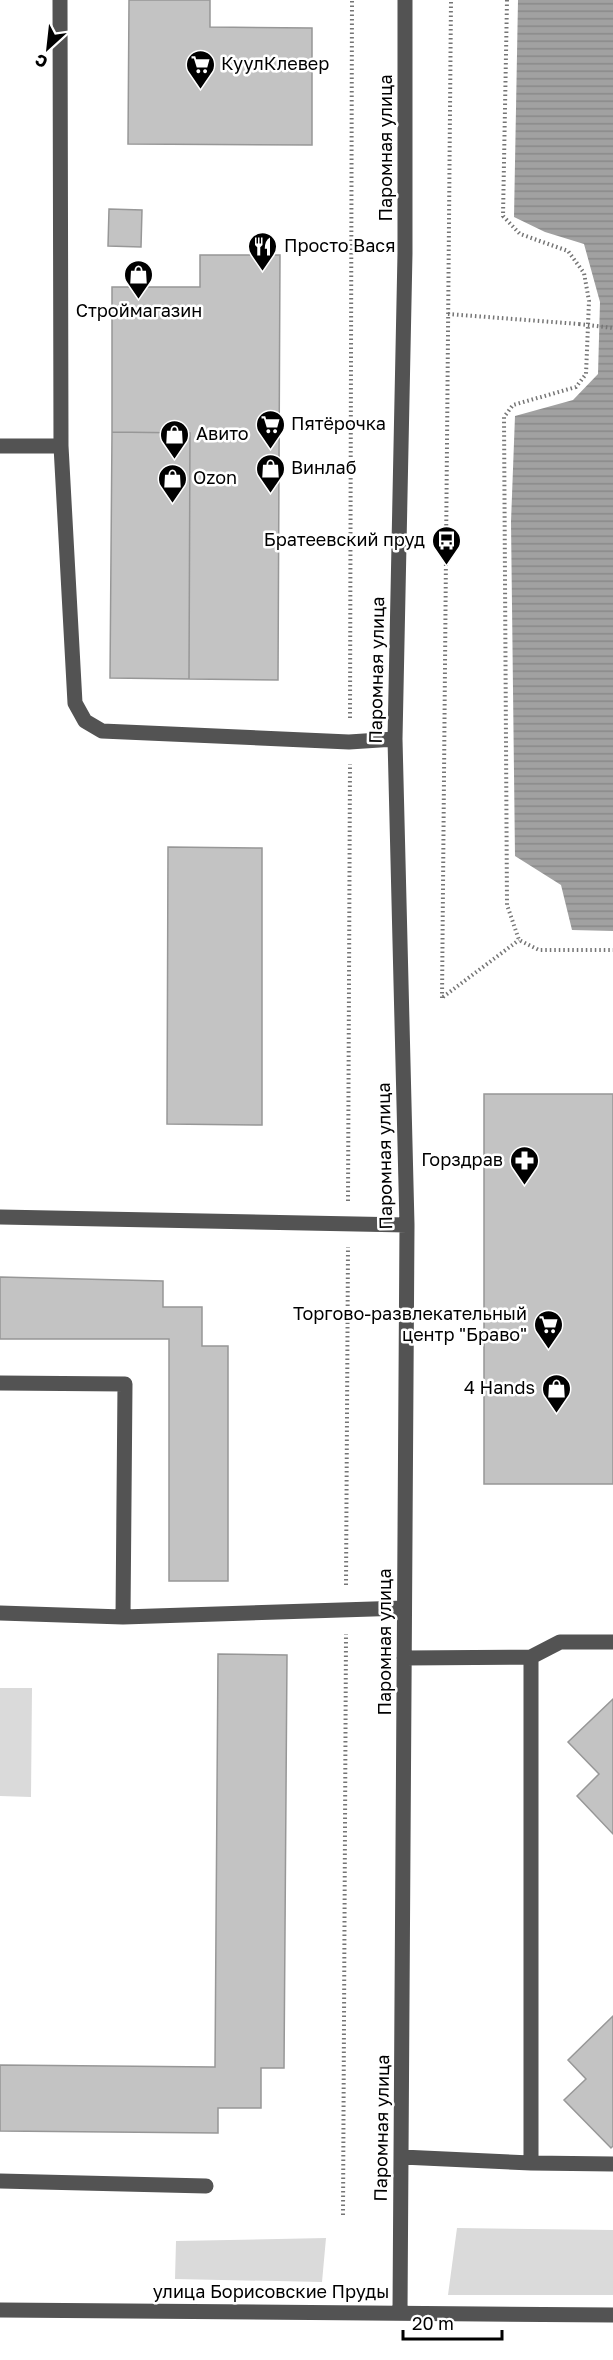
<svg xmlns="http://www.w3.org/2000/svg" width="613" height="2360" font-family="'Golos Text',sans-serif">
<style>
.green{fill:#dadada}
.water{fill:url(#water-rules)}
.building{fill:#c3c3c3;stroke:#979797;stroke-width:1.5}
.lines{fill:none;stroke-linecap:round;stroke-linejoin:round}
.path{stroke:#757575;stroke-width:4;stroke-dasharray:1.5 3;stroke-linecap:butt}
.minor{stroke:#535353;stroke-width:15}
.path-bridge{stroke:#757575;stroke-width:4;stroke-dasharray:1.5 3;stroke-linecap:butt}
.labels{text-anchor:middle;stroke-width:5;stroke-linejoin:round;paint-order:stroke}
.poi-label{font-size:18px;fill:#000;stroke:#fff;text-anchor:start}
.street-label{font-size:18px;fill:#000;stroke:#fff}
</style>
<defs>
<pattern id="water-rules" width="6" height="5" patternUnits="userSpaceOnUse" patternTransform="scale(1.5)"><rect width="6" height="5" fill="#a1a1a1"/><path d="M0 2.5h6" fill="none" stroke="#898989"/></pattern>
</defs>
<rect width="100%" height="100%" fill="#fff"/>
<path class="green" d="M 0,1688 L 32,1688 L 31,1797 L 0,1796 Z
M 457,2228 L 613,2230 L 613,2295 L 448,2295 Z
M 326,2238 L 322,2282 L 175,2279 L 176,2241 Z"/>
<path class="water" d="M 518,0 L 613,0 L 613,931 L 572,930 L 561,885 L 515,856 L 511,522 L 515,416 L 573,400 L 598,374 L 600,302 L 584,244 L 545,232 L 514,217 Z"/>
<path class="building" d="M 129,0 L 210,0 L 210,27 L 312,28 L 312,145 L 128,144 Z
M 109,209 L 142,210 L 141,247 L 108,246 Z
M 200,255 L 280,255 L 278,680 L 189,679 L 190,433 L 112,432 L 112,287 L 200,287 Z
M 112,432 L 190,433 L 189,679 L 110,678 Z
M 168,847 L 262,848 L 262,1125 L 167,1124 Z
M 484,1094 L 613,1094 L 613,1484 L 484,1484 Z
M 0,1277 L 163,1281 L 163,1307 L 202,1307 L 202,1346 L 228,1346 L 228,1581 L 169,1581 L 169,1339 L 0,1339 Z
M 218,1654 L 287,1655 L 284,2068 L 261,2068 L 261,2108 L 218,2108 L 218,2133 L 0,2131 L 0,2065 L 215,2067 Z
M 613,1699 L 613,1834 L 577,1796 L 599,1774 L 568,1742 Z
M 613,2016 L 613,2146 L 611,2148 L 564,2100 L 586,2079 L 568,2060 Z"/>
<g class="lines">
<path class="path" d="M 507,0 L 503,216 L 520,234 L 568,251 L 584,273 L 589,301 L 586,374 L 576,387 L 513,405 L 504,417 L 507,905 L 519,940 L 539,950 L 613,950
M 448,314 L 579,324
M 350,718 L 352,0
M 443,997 L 519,940
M 442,998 L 451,0
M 348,1201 L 350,764
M 346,1585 L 348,1247
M 343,2215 L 346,1634"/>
<path class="minor" d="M 0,446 L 61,446 L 60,0
M 61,446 L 75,703 L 85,721 L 102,731 L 349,742 L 395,739
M 0,1217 L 407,1225
M 0,1383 L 125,1384 L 123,1617
M 0,1613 L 123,1617 L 404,1608
M 404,1658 L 531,1657
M 402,2157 L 531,2163 L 613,2164
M 531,2163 L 531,1657 L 560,1642 L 613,1642
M 0,2181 L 206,2186
M 0,2310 L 613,2315
M 400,2312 L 407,1225 L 395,739 L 405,253 L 405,0"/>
<path class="path-bridge" d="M 579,324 L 613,328"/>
</g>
<defs>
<symbol id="supermarket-pin" viewBox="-11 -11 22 30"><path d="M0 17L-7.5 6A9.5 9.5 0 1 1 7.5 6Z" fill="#000" stroke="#fff"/><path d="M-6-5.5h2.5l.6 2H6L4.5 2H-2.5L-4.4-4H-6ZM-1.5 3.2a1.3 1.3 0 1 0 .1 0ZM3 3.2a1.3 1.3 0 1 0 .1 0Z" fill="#fff"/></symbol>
<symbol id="restaurant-pin" viewBox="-11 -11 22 30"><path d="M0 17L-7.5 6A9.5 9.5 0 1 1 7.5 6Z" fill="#000" stroke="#fff"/><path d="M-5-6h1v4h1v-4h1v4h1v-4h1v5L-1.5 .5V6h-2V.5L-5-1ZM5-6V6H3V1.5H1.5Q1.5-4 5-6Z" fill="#fff"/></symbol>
<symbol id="shop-pin" viewBox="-11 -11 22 30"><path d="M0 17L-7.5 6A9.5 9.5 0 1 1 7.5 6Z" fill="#000" stroke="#fff"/><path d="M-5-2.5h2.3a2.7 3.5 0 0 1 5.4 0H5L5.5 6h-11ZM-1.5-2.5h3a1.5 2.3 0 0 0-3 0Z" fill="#fff"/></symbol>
<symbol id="bus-pin" viewBox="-11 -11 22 30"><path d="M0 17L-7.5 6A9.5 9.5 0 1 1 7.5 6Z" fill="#000" stroke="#fff"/><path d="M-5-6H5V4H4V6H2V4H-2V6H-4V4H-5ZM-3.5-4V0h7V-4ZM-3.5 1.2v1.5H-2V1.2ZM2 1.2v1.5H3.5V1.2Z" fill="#fff"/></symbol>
<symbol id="pharmacy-pin" viewBox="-11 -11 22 30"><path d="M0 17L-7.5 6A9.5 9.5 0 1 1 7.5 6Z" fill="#000" stroke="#fff"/><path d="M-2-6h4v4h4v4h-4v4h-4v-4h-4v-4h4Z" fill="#fff"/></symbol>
</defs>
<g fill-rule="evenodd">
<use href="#supermarket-pin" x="184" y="48" width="33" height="45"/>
<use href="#restaurant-pin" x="246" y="230" width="33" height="45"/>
<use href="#shop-pin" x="122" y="258" width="33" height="45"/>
<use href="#supermarket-pin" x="254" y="408" width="33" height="45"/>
<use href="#shop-pin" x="158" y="418" width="33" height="45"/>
<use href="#shop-pin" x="254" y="452" width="33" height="45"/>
<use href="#shop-pin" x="156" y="462" width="33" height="45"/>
<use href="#bus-pin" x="430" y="524" width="33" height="45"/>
<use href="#pharmacy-pin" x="508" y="1144" width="33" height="45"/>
<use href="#supermarket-pin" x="532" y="1308" width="33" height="45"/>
<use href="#shop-pin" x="540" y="1372" width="33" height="45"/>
</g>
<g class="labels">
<g class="poi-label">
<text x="221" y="70">КуулКлевер</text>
<text x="284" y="252">Просто Вася</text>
<text x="139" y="317" text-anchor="middle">Строймагазин</text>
<text x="291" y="430">Пятёрочка</text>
<text x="196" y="440">Авито</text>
<text x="291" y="474">Винлаб</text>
<text x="193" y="484">Ozon</text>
<text x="425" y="546" text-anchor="end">Братеевский пруд</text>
<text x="503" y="1166" text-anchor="end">Горздрав</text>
<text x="527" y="1320" text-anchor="end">Торгово-развлекательный<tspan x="527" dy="21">центр "Браво"</tspan></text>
<text x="535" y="1394" text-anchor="end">4 Hands</text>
</g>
<g class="street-label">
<text transform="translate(386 148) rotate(-90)" y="6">Паромная улица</text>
<text transform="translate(377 670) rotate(-89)" y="6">Паромная улица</text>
<text transform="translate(385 1156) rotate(-91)" y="6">Паромная улица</text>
<text transform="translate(385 1642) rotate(-90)" y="6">Паромная улица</text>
<text transform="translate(382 2128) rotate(-89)" y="6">Паромная улица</text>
<text x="271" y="2298">улица Борисовские Пруды</text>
</g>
</g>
<g transform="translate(48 48) rotate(207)" stroke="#ffffff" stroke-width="4.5" paint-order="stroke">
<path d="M0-4.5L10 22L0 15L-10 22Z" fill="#000000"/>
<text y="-9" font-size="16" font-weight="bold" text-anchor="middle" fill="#000000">С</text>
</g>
<path d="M403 2330v9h99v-9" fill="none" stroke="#000000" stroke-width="3"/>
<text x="412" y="2330" font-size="18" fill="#000000" stroke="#ffffff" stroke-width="4.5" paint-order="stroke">20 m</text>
</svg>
